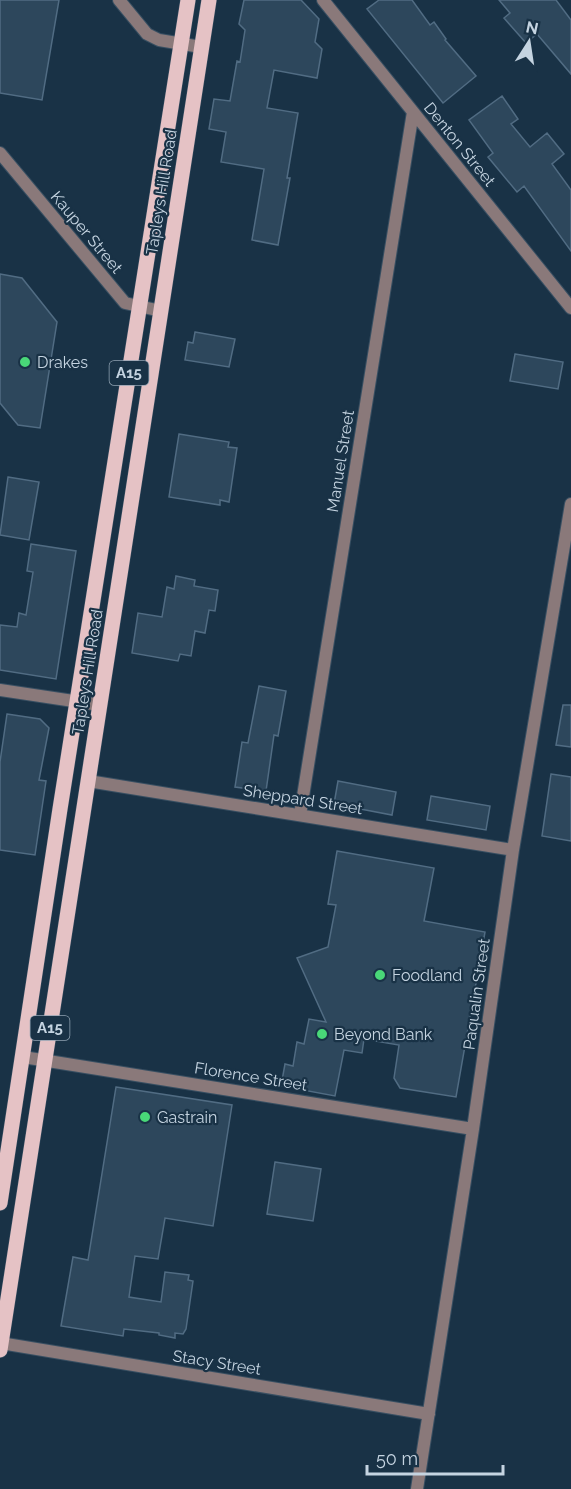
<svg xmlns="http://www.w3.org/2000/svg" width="571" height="1489" font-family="Raleway,sans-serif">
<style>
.building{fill:#2d475c;stroke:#516c83;stroke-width:1.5}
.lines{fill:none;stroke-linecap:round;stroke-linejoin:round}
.street-casing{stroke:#384f62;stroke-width:14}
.primary-casing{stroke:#384f62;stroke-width:16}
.street{stroke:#8a797a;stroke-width:12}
.primary{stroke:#e5c2c5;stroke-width:15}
.poi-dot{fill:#49d778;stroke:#193246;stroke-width:2}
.labels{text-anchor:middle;stroke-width:4.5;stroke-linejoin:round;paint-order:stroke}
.shield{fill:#193246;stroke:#91a3b2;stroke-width:1.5}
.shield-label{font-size:15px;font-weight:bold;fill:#c5d4e1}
.street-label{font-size:16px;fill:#c5d4e1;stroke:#193246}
.poi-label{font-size:16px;fill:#c5d4e1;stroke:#193246;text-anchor:start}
</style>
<rect width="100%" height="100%" fill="#193246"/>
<path class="building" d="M 0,0 L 59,0 L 42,100 L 0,93 Z
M 244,0 L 301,0 L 319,19 L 315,42 L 322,49 L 317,78 L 274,70 L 267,108 L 298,113 L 287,178 L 290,178 L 278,245 L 252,240 L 264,169 L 221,162 L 226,132 L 209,129 L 214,99 L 230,101 L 237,61 L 240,62 L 245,30 L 239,24 Z
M 379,0 L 412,0 L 430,25 L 434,22 L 446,39 L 445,40 L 476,76 L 443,103 L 367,9 Z
M 499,0 L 556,0 L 571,20 L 571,74 L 537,34 L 526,43 L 504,18 L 510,13 Z
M 502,96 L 518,119 L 511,124 L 530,147 L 547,133 L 564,154 L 552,164 L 571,190 L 571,251 L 524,186 L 517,192 L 488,157 L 493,153 L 469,120 Z
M 0,274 L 22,278 L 57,322 L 40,428 L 18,425 L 0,403 Z
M 195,332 L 235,339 L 229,367 L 185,360 L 188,342 L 193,343 Z
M 515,354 L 563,362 L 558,389 L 510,381 Z
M 179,434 L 229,442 L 228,447 L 237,448 L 229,502 L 220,500 L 220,505 L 169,497 Z
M 8,477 L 39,482 L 29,540 L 0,535 Z
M 31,544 L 76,551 L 56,679 L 0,670 L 0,625 L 17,627 L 19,613 L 26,615 L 33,572 L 27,571 Z
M 176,576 L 195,580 L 194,586 L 218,590 L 215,611 L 209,610 L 205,633 L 195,631 L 191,656 L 180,654 L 178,661 L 132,653 L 138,613 L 162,617 L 167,587 L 174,589 Z
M 259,686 L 286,691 L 278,736 L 274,735 L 266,791 L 235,787 L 242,742 L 248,743 Z
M 563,705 L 571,705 L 571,747 L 556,745 Z
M 7,714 L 40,719 L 49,728 L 39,780 L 46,781 L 35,855 L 0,850 L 0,762 Z
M 551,774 L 571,777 L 571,841 L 542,836 Z
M 338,781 L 396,792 L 392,815 L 334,804 Z
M 431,796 L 490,806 L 486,830 L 427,820 Z
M 337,851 L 434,868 L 424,921 L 485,932 L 456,1097 L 400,1088 L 394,1078 L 399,1045 L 364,1039 L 362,1053 L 344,1050 L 335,1096 L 281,1086 L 285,1064 L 293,1066 L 297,1042 L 304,1044 L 309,1019 L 326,1022 L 297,958 L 328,947 L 336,905 L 328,904 Z
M 116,1087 L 232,1105 L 213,1226 L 165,1218 L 158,1259 L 135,1256 L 129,1297 L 161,1302 L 165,1272 L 189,1275 L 188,1280 L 193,1281 L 186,1329 L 183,1334 L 175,1333 L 175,1338 L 159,1335 L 159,1333 L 124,1329 L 123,1336 L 61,1326 L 73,1257 L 88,1260 Z
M 275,1162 L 321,1169 L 313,1221 L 267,1214 Z"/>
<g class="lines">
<defs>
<path id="street" d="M 119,0 L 147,34 L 159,40 L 201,47
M 323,0 L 571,308
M 0,153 L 125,303 L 161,311
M 0,690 L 100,705
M 88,781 L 513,850
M 300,815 L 413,112
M 23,1057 L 473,1129
M 0,1343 L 429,1414
M 417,1489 L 473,1129 L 513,850 L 571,504"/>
<path id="primary" d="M 0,1203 L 60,809 L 188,0
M 0,1350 L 209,0"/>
</defs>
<use href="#street" class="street-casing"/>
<use href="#primary" class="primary-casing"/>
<use href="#street" class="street"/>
<use href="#primary" class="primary"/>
</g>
<g class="poi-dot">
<circle cx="25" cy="362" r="6"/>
<circle cx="380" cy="975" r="6"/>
<circle cx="322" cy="1034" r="6"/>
<circle cx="145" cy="1117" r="6"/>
</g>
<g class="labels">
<g class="shield">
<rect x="109.5" y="361" width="39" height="24" rx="4.5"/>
<rect x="30.5" y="1016" width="39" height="24" rx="4.5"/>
</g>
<g class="shield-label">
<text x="129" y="378">A15</text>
<text x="50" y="1033">A15</text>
</g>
<g class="street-label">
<text transform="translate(460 144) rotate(51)" y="6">Denton Street</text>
<text transform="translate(161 192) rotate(-81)" y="6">Tapleys Hill Road</text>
<text transform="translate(87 232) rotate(50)" y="6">Kauper Street</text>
<text transform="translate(340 461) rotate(-81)" y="6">Manuel Street</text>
<text transform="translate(87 672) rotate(-81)" y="6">Tapleys Hill Road</text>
<text transform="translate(303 799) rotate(9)" y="6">Sheppard Street</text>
<text transform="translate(476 994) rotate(-82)" y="6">Paqualin Street</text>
<text transform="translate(251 1076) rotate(9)" y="6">Florence Street</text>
<text transform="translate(217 1362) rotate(9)" y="6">Stacy Street</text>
</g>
<g class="poi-label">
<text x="37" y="368">Drakes</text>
<text x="392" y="981">Foodland</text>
<text x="334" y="1040">Beyond Bank</text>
<text x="157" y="1123">Gastrain</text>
</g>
</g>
<g transform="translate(529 42) rotate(12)" stroke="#193246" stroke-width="4.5" paint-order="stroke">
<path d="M0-4.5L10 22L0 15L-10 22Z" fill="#c5d4e1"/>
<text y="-9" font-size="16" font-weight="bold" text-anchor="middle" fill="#c5d4e1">N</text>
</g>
<path d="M367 1465v9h136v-9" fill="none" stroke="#c5d4e1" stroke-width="3"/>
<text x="376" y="1465" font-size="18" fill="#c5d4e1" stroke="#193246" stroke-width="4.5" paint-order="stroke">50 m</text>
</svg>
